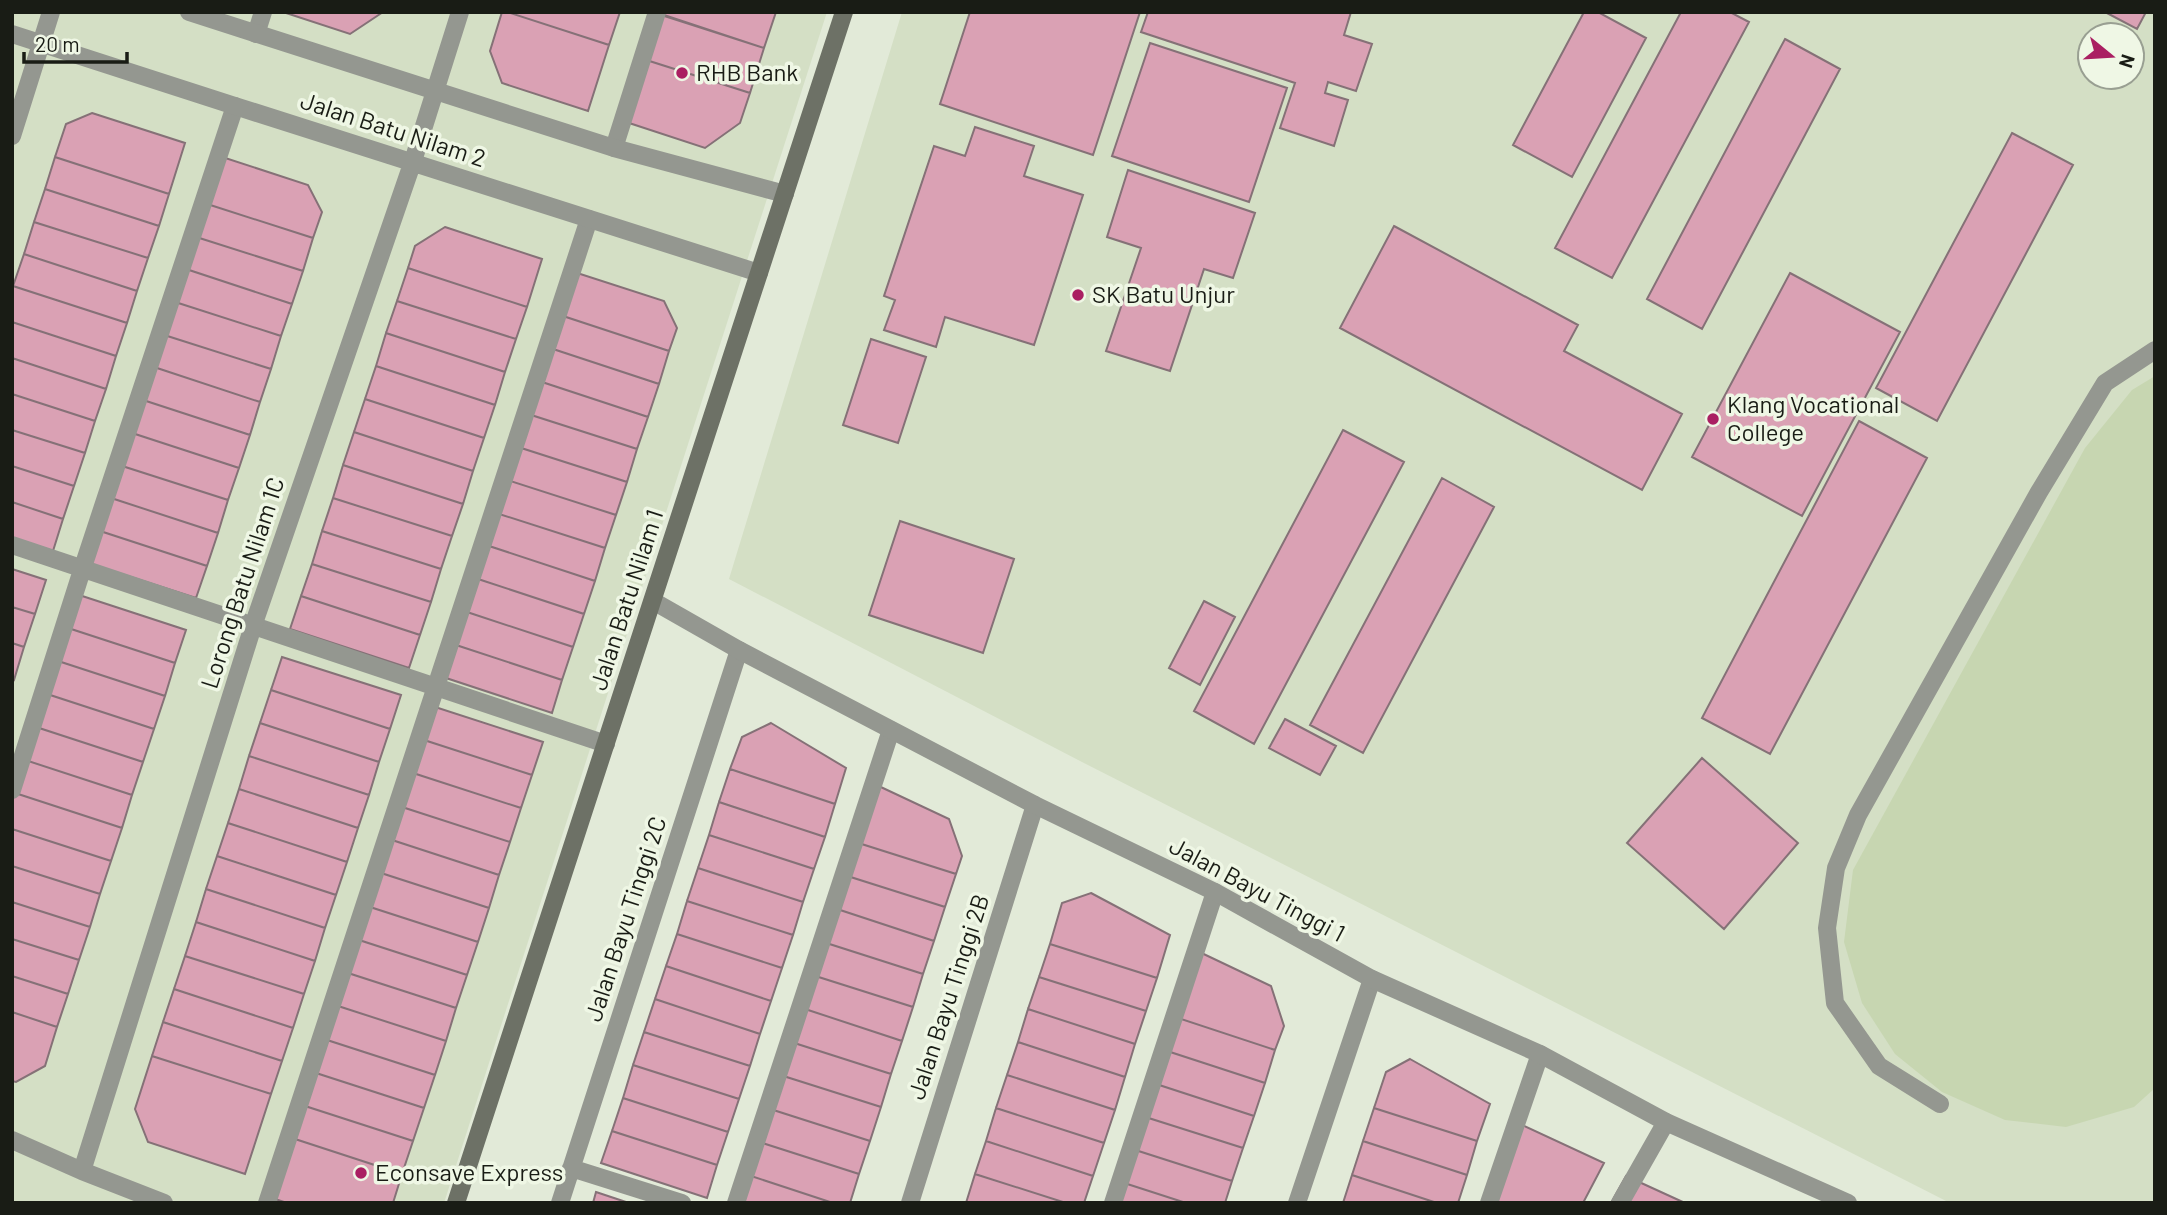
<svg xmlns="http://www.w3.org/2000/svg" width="2167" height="1215" font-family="Barlow,sans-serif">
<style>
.built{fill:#d4dfc5;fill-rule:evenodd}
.green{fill:#c7d6b1}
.building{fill:#daa1b4;stroke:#857177;stroke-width:2}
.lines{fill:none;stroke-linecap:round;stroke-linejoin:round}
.service{stroke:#949790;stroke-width:18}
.minor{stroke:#949790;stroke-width:18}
.secondary{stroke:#6d7166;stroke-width:18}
.poi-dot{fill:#aa1f62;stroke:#eff7e5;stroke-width:2.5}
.labels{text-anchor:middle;stroke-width:7;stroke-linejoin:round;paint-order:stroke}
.poi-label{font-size:24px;fill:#191c15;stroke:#eff7e5;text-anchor:start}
.street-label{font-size:24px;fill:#191c15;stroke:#eff7e5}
</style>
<rect width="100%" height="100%" fill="#e2ead8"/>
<path class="built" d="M 12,12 L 827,12 L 444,1203 L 12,1203 Z
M 902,12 L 2155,12 L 2155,1203 L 1950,1203 L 1082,762 L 729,579 ZM 2090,35 L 2132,35 L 2132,77 L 2090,77 Z"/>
<path class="green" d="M 2155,376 L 2155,1088 L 2134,1107 L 2066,1127 L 2005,1120 L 1942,1092 L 1895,1054 L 1862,1003 L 1844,942 L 1853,870 L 2085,448 L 2132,390 Z"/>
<path class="building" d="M 283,12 L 383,12 L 350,34 Z
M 502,12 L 507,12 L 609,45 L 588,111 L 502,83 L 490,51 Z
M 507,12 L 620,12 L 609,45 Z
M 655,12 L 776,12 L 764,48 Z
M 970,12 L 1140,12 L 1093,155 L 940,104 Z
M 1148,12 L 1351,12 L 1344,35 L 1372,44 L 1356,91 L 1328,82 L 1325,93 L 1348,100 L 1334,146 L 1280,128 L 1295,83 L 1141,32 Z
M 1584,12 L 1598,12 L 1646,38 L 1572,177 L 1513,145 Z
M 1681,12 L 1730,12 L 1749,22 L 1612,278 L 1555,248 Z
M 2105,12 L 2146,12 L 2137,29 Z
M 655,13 L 764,48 L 750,93 L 640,58 Z
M 1785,39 L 1840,69 L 1702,329 L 1647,299 Z
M 1150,43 L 1287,88 L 1249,202 L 1112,156 Z
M 640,58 L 750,93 L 740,123 L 705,148 L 620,120 Z
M 92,113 L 185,143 L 169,194 L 55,157 L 66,124 Z
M 975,127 L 1034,146 L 1024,176 L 1083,195 L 1034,345 L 945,317 L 936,347 L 884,330 L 895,300 L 884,296 L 934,146 L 965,156 Z
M 2012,133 L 2073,165 L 1937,421 L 1876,388 Z
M 216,155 L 308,185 L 322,212 L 313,238 L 201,202 Z
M 55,157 L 169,194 L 159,226 L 45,189 Z
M 1128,170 L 1255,213 L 1233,278 L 1204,269 L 1170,371 L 1106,351 L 1141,248 L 1107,237 Z
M 45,189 L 159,226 L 148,258 L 34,222 Z
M 201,202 L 313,238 L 303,271 L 190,235 Z
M 34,222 L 148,258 L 137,291 L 24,254 Z
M 1394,226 L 1578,325 L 1564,351 L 1682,414 L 1642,490 L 1340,328 Z
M 445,227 L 542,259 L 527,307 L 408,268 L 415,246 Z
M 190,235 L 303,271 L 292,304 L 180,267 Z
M 24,254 L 137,291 L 127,323 L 13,286 Z
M 180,267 L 292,304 L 281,336 L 169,300 Z
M 408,268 L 527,307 L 516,339 L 397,301 Z
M 571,271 L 664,301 L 677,328 L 669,351 L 557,314 Z
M 1790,273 L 1900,332 L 1802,516 L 1692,457 Z
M 13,286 L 127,323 L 116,356 L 12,322 Z
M 169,300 L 281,336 L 271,369 L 158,333 Z
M 397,301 L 516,339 L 505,372 L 386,333 Z
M 557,314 L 669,351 L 659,384 L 547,347 Z
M 12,322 L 116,356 L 106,389 L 12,358 Z
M 158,333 L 271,369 L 260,402 L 148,365 Z
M 386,333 L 505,372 L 495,405 L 376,366 Z
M 871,339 L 926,357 L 898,443 L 843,425 Z
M 547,347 L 659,384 L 648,417 L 536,380 Z
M 12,358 L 106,389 L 95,421 L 12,394 Z
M 148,365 L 260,402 L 250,435 L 137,398 Z
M 376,366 L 495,405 L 484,438 L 365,399 Z
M 536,380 L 648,417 L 637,449 L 525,413 Z
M 12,394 L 95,421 L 85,453 L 12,430 Z
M 137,398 L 250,435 L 239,468 L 126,431 Z
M 365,399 L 484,438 L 473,471 L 354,432 Z
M 525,413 L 637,449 L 627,482 L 515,446 Z
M 1859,421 L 1927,458 L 1770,754 L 1702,718 Z
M 12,430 L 85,453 L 74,486 L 12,466 Z
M 1343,430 L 1404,462 L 1254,744 L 1194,711 Z
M 126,431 L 239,468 L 228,500 L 116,464 Z
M 354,432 L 473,471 L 463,504 L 343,465 Z
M 515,446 L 627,482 L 616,515 L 504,479 Z
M 116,464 L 228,500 L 218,533 L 105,496 Z
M 343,465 L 463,504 L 452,536 L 333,498 Z
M 12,466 L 74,486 L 63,519 L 12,502 Z
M 1442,478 L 1494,507 L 1363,753 L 1310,725 Z
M 504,479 L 616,515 L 605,548 L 493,512 Z
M 105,496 L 218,533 L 207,566 L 94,529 Z
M 333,498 L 452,536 L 441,569 L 322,531 Z
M 12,502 L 63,519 L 53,551 L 12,538 Z
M 493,512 L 605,548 L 595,581 L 483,544 Z
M 900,521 L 1014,559 L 983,653 L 869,615 Z
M 94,529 L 207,566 L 196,598 L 84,562 Z
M 322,531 L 441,569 L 431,602 L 312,564 Z
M 483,544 L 595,581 L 584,614 L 472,577 Z
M 312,564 L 431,602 L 420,635 L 301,596 Z
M 12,569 L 46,580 L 35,614 L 12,607 Z
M 472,577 L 584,614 L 573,647 L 461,610 Z
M 73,593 L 186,630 L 175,663 L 62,626 Z
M 301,596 L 420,635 L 409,668 L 290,629 Z
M 1204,601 L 1235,617 L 1200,685 L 1169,668 Z
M 12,607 L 35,614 L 24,647 L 12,643 Z
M 461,610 L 573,647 L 562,680 L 450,643 Z
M 62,626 L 175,663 L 165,696 L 52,659 Z
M 12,643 L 24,647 L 14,680 L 12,679 Z
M 450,643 L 562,680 L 552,713 L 440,676 Z
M 282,657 L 401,695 L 390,729 L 271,690 Z
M 52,659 L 165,696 L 154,729 L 41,692 Z
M 271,690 L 390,729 L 379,762 L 260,723 Z
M 41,692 L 154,729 L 143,762 L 30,725 Z
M 432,706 L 543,742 L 532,775 L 421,739 Z
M 1285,719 L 1336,746 L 1320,775 L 1269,748 Z
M 260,723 L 379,762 L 369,795 L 249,756 Z
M 771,723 L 846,768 L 835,804 L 730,769 L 742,737 Z
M 30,725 L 143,762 L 132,795 L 19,758 Z
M 421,739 L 532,775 L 521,808 L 410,772 Z
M 249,756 L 369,795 L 358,828 L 239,789 Z
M 19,758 L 132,795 L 122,828 L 12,792 Z
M 1702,758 L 1798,843 L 1724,929 L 1627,843 Z
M 730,769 L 835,804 L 825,837 L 719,802 Z
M 410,772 L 521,808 L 510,842 L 399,806 Z
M 868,781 L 949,819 L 962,856 L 956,874 L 849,840 Z
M 239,789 L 358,828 L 347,862 L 228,823 Z
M 12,792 L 122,828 L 111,861 L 12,829 Z
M 719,802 L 825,837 L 814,869 L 709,835 Z
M 399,806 L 510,842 L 499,875 L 389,839 Z
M 228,823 L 347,862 L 336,895 L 217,856 Z
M 12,829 L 111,861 L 100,894 L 12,866 Z
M 709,835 L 814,869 L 803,902 L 698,868 Z
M 389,839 L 499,875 L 489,908 L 378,872 Z
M 849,840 L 956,874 L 945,907 L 838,873 Z
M 217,856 L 336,895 L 325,928 L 206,889 Z
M 12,866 L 100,894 L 90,927 L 12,902 Z
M 698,868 L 803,902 L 793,935 L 687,901 Z
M 378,872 L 489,908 L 478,942 L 367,906 Z
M 838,873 L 945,907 L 934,941 L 828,906 Z
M 206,889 L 325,928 L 315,961 L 196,922 Z
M 1091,893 L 1170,935 L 1157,978 L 1050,944 L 1062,903 Z
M 687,901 L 793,935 L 782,968 L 677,934 Z
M 12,902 L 90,927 L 79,960 L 12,939 Z
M 367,906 L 478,942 L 467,975 L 356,939 Z
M 828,906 L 934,941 L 923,974 L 817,940 Z
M 196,922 L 315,961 L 304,994 L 185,956 Z
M 677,934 L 782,968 L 771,1001 L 666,966 Z
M 12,939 L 79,960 L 68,994 L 12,976 Z
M 356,939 L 467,975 L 456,1008 L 345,972 Z
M 817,940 L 923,974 L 913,1007 L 806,973 Z
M 1050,944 L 1157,978 L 1146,1011 L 1039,977 Z
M 1191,948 L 1271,986 L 1284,1026 L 1275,1050 L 1169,1015 Z
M 185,956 L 304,994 L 293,1028 L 174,989 Z
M 666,966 L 771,1001 L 760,1034 L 655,999 Z
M 345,972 L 456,1008 L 446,1041 L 335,1005 Z
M 806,973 L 913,1007 L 902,1041 L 796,1006 Z
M 12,976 L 68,994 L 57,1027 L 12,1012 Z
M 1039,977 L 1146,1011 L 1135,1044 L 1028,1009 Z
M 174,989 L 293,1028 L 282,1061 L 163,1022 Z
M 655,999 L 760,1034 L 750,1066 L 644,1032 Z
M 335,1005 L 446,1041 L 435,1075 L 324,1039 Z
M 796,1006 L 902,1041 L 891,1074 L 785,1040 Z
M 1028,1009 L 1135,1044 L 1125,1077 L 1018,1042 Z
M 12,1012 L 57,1027 L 45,1066 L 16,1082 L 12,1081 Z
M 1169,1015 L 1275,1050 L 1265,1083 L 1158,1048 Z
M 163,1022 L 282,1061 L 271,1094 L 152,1056 Z
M 644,1032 L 750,1066 L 739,1099 L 633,1065 Z
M 324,1039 L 435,1075 L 424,1108 L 313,1072 Z
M 785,1040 L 891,1074 L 881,1107 L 774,1073 Z
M 1018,1042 L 1125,1077 L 1115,1110 L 1007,1075 Z
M 1158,1048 L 1265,1083 L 1254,1116 L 1147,1081 Z
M 152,1056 L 271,1094 L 245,1174 L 148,1142 L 135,1109 Z
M 1410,1059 L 1490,1104 L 1477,1141 L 1374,1108 L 1386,1072 Z
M 633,1065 L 739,1099 L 728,1132 L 623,1098 Z
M 313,1072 L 424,1108 L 413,1141 L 302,1105 Z
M 774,1073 L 881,1107 L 870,1141 L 764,1107 Z
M 1007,1075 L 1115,1110 L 1104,1143 L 996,1108 Z
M 1147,1081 L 1254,1116 L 1243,1148 L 1136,1114 Z
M 623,1098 L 728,1132 L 717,1165 L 612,1131 Z
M 302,1105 L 413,1141 L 402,1174 L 292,1138 Z
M 764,1107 L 870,1141 L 859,1174 L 753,1140 Z
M 996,1108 L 1104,1143 L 1093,1176 L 986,1141 Z
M 1374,1108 L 1477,1141 L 1467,1175 L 1363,1141 Z
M 1136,1114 L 1243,1148 L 1232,1181 L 1126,1147 Z
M 1518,1123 L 1604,1163 L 1583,1203 L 1490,1203 Z
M 612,1131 L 717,1165 L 707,1198 L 601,1163 Z
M 292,1138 L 402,1174 L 393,1203 L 287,1203 L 272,1198 Z
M 753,1140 L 859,1174 L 850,1203 L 833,1203 L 742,1173 Z
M 986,1141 L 1093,1176 L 1084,1203 L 1066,1203 L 975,1174 Z
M 1363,1141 L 1467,1175 L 1458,1203 L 1437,1203 L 1352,1175 Z
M 1126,1147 L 1232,1181 L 1225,1203 L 1186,1203 L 1115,1180 Z
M 742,1173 L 833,1203 L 732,1203 Z
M 975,1174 L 1066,1203 L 966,1203 Z
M 1352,1175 L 1437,1203 L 1343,1203 Z
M 1626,1176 L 1685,1203 L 1611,1203 Z
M 1115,1180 L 1186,1203 L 1107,1203 Z
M 596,1192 L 629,1203 L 593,1203 Z"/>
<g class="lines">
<path class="service" d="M 256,34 L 263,12
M 614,148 L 657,12
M 12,545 L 606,744
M 12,790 L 82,570 L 235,106
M 1940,1104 L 1879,1066 L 1835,1003 L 1827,928 L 1836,868 L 1858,815 L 2039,492 L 2105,383 L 2155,350
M 571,1168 L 682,1203
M 267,1203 L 589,219
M 560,1203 L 739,650
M 736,1203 L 891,730
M 910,1203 L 1035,805
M 1113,1203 L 1215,892
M 1297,1203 L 1372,979
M 1489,1203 L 1540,1054
M 1620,1203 L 1666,1122"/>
<path class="minor" d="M 189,12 L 614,148 L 785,194
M 12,34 L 235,106 L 759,273
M 12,136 L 51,12
M 653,601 L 739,650 L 1035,805 L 1215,892 L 1372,979 L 1540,1054 L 1666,1122 L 1848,1203
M 12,1140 L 82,1171 L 164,1203
M 82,1171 L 253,626 L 413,161 L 460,12"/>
<path class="secondary" d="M 456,1203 L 844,12"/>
</g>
<g class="poi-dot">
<circle cx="682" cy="73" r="7"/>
<circle cx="1078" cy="295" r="7"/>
<circle cx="1713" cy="419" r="7"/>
<circle cx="361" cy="1173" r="7"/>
</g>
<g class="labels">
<g class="poi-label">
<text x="696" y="81">RHB Bank</text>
<text x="1092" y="303">SK Batu Unjur</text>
<text x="1727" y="413">Klang Vocational<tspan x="1727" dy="28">College</tspan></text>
<text x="375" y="1181">Econsave Express</text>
</g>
<g class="street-label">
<text transform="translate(393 130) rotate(18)" y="8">Jalan Batu Nilam 2</text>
<text transform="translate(243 583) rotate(-72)" y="8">Lorong Batu Nilam 1C</text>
<text transform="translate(627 600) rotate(-72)" y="8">Jalan Batu Nilam 1</text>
<text transform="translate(1257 890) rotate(28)" y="8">Jalan Bayu Tinggi 1</text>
<text transform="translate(626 919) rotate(-72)" y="8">Jalan Bayu Tinggi 2C</text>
<text transform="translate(949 997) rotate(-72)" y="8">Jalan Bayu Tinggi 2B</text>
</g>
</g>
<rect width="2167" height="1215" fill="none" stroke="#191c15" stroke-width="28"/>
<g transform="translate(2111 56) rotate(108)"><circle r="33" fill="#eff7e5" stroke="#999f92" stroke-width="2"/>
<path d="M0-5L12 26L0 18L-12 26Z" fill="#aa1f62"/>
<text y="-10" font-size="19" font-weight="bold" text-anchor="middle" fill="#191c15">N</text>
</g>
<path d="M24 52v10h103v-10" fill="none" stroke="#191c15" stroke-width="3.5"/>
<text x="35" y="52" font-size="21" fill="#191c15" stroke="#eff7e5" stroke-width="5" paint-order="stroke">20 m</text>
</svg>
